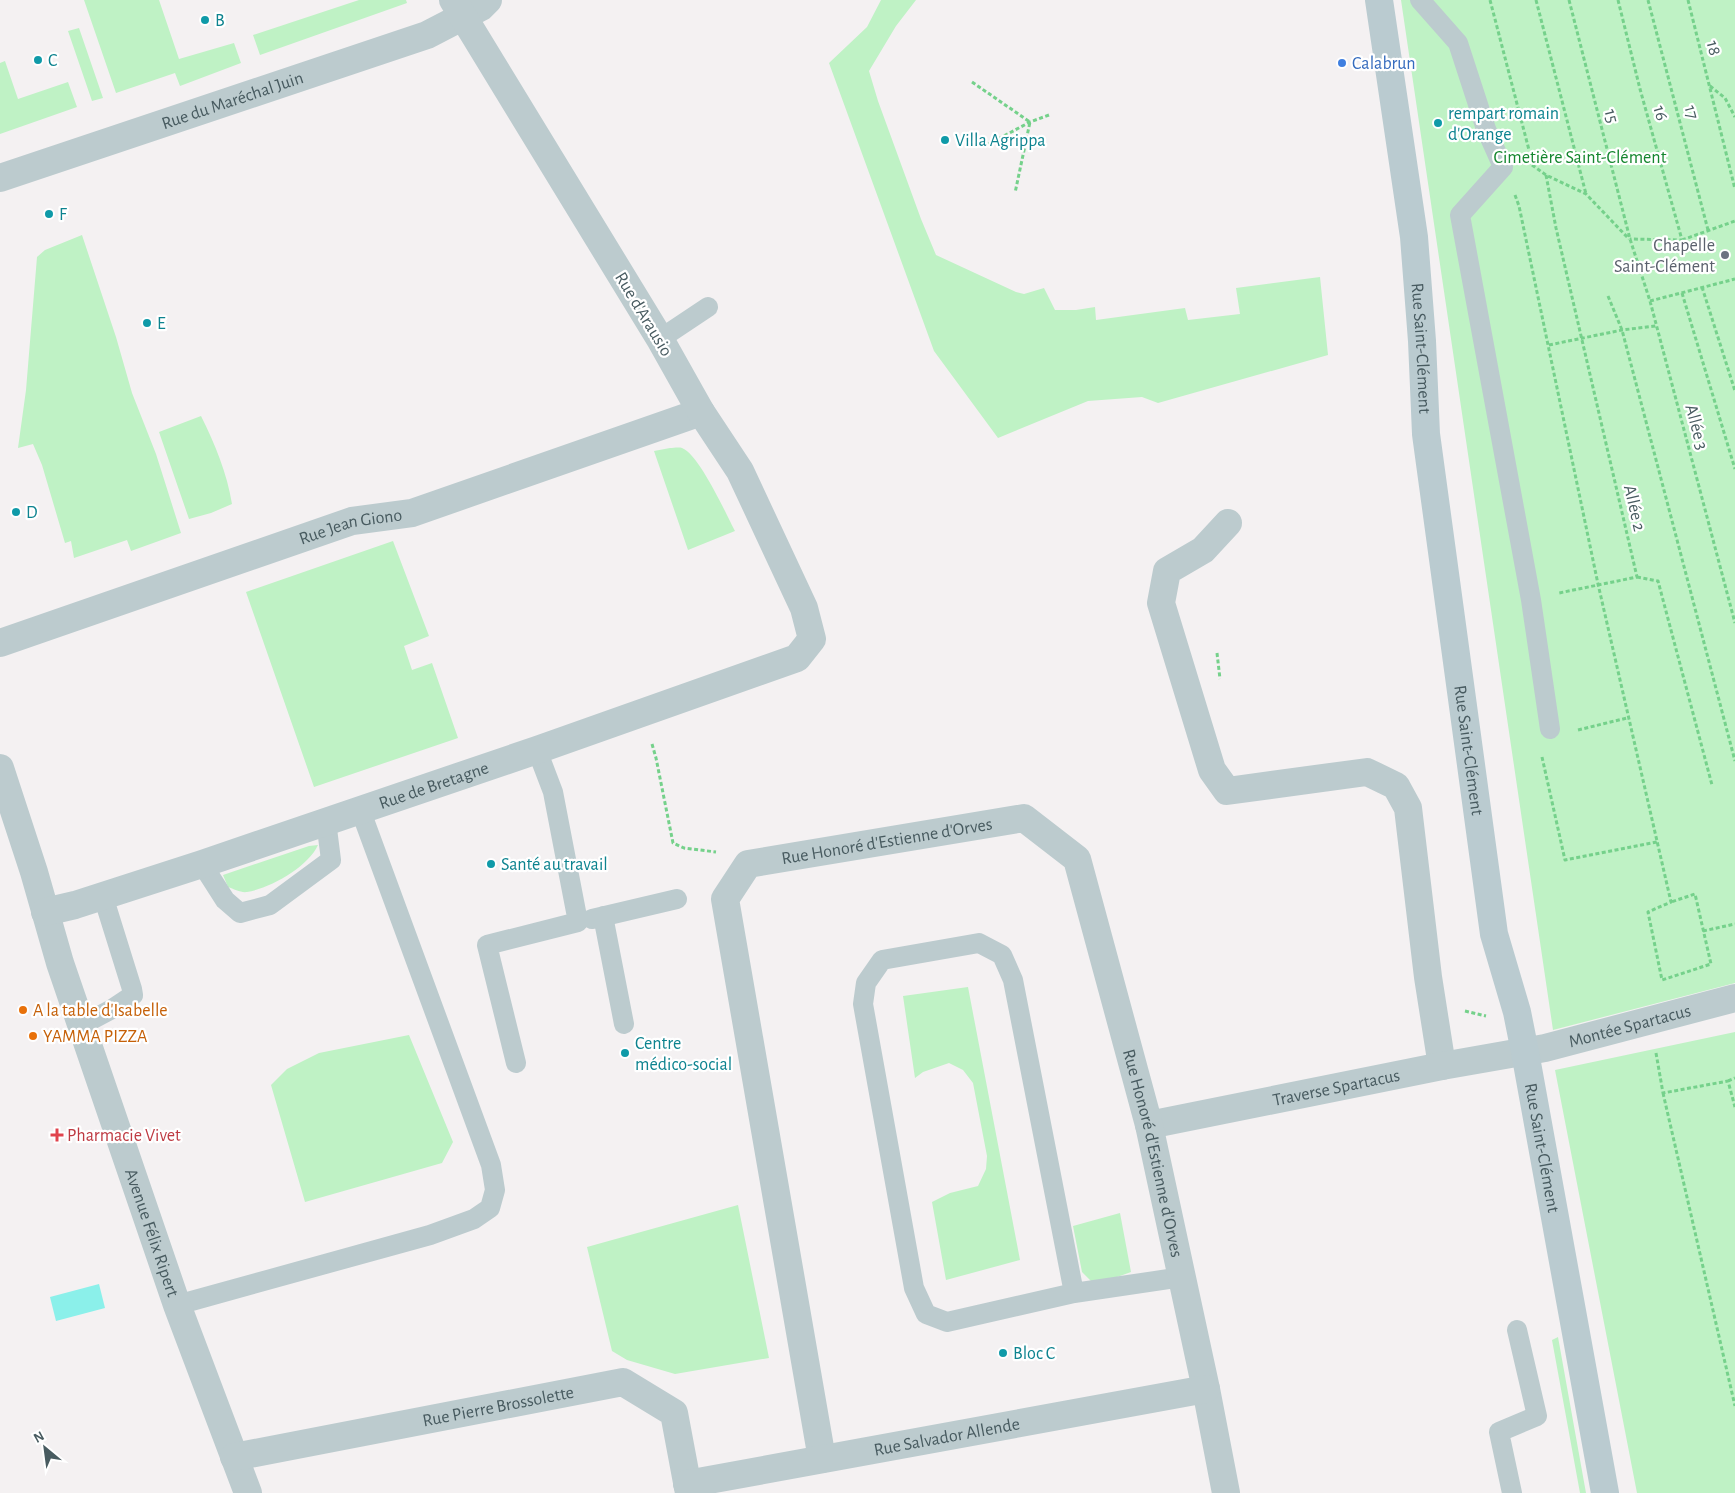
<svg xmlns="http://www.w3.org/2000/svg" width="1735" height="1493" font-family="'Alegreya Sans',sans-serif">
<style>
.green{fill:#bff2c5}
.water{fill:#8bf0ea}
.lines{fill:none;stroke-linecap:round;stroke-linejoin:round}
.path{stroke:#75d18b;stroke-width:3;stroke-dasharray:4 2.5;stroke-linecap:butt}
.lane{stroke:#bccbce;stroke-width:20}
.street{stroke:#bccbce;stroke-width:28}
.secondary{stroke:#bacbd0;stroke-width:28}
.culture-dot{fill:#0f9aa8;stroke:#fff;stroke-width:2}
.shop-dot{fill:#3f7fe0;stroke:#fff;stroke-width:2}
.worship-dot{fill:#6b7280;stroke:#fff;stroke-width:2}
.food-dot{fill:#e8710a;stroke:#fff;stroke-width:2}
.health-dot{fill:#e0444e;stroke:#fff;stroke-width:2}
.labels{text-anchor:middle;stroke-width:4.5;stroke-linejoin:round;paint-order:stroke}
.culture-label{font-size:18px;fill:#0d838f;stroke:#fff;text-anchor:start}
.street-label{font-size:18px;fill:#485b60;stroke:#fff}
.shop-label{font-size:18px;fill:#366cbe;stroke:#fff;text-anchor:start}
.park-label{font-size:18px;fill:#14862e;stroke:#fff}
.worship-label{font-size:18px;fill:#5b616d;stroke:#fff;text-anchor:end}
.food-label{font-size:18px;fill:#c56008;stroke:#fff;text-anchor:start}
.health-label{font-size:18px;fill:#be3a42;stroke:#fff;text-anchor:start}
</style>
<rect width="100%" height="100%" fill="#f4f1f2"/>
<path class="green" d="M 84,0 L 159,0 L 179,59 L 234,43 L 241,63 L 180,86 L 175,73 L 116,93 Z
M 359,0 L 406,0 L 407,3 L 260,55 L 253,35 Z
M 881,0 L 916,0 L 896,26 L 869,71 L 878,101 L 921,219 L 936,255 L 1016,292 L 1024,294 L 1044,288 L 1055,310 L 1076,310 L 1095,307 L 1096,320 L 1185,308 L 1188,320 L 1240,314 L 1236,288 L 1320,277 L 1328,355 L 1158,403 L 1142,397 L 1088,401 L 998,438 L 934,351 L 829,63 L 867,27 Z
M 1401,0 L 1735,0 L 1735,983 L 1553,1030 Z
M 79,28 L 103,98 L 92,101 L 68,31 Z
M 5,61 L 18,99 L 68,82 L 77,107 L 0,134 L 0,63 Z
M 82,235 L 116,337 L 132,393 L 156,454 L 181,533 L 131,551 L 127,540 L 74,558 L 71,541 L 65,543 L 42,465 L 33,444 L 18,448 L 26,390 L 37,257 L 45,250 Z
M 201,416 C 215,444 227,473 232,504 L 211,513 L 189,519 L 159,432 Z
M 670,448 C 673,448 679,447 682,448 C 699,454 726,514 735,531 L 688,550 L 654,451 Z
M 393,541 L 429,636 L 404,646 L 412,670 L 432,663 L 458,738 L 314,787 L 246,592 Z
M 318,845 C 308,867 271,888 247,892 C 241,893 234,889 228,887 L 223,875 L 309,846 Z
M 968,987 L 1020,1260 L 946,1280 L 932,1202 L 950,1193 L 978,1186 L 986,1169 L 987,1156 L 973,1083 L 963,1070 L 949,1063 L 923,1072 L 915,1078 L 903,996 Z
M 1735,1032 L 1735,1493 L 1637,1493 L 1555,1070 Z
M 409,1035 L 453,1142 L 442,1163 L 305,1202 L 271,1085 L 287,1069 L 319,1053 Z
M 738,1205 L 769,1358 L 675,1374 L 627,1360 L 612,1351 L 587,1247 Z
M 1120,1213 L 1131,1272 L 1095,1285 L 1082,1272 L 1073,1226 Z
M 1558,1337 L 1586,1493 L 1580,1493 L 1552,1340 Z"/>
<path class="water" d="M 99,1284 L 105,1308 L 56,1321 L 50,1297 Z"/>
<g class="lines">
<path class="path" d="M 1490,0 L 1529,150
M 1536,0 L 1586,194
M 1569,0 L 1630,239 L 1650,301 L 1735,623
M 1618,0 L 1640,89 L 1682,240 L 1630,239
M 1648,0 L 1708,230
M 1688,0 L 1735,189
M 972,82 L 1030,122 L 1015,193
M 1710,86 L 1725,98 L 1735,117
M 987,145 L 1030,122 L 1049,115
M 1532,165 L 1546,175 L 1586,194 L 1629,239
M 1546,175 L 1556,228 L 1637,577 L 1559,593
M 1515,195 L 1519,206 L 1598,584 L 1671,902 L 1648,912 L 1662,980 L 1711,964 L 1695,894 L 1671,902
M 1682,240 L 1735,221
M 1702,287 L 1735,391
M 1682,293 L 1735,469
M 1608,296 L 1622,330 L 1735,761
M 1650,301 L 1735,279
M 1549,345 L 1622,330 L 1656,326
M 1637,577 L 1658,581 L 1712,785
M 1217,653 L 1220,679
M 1578,730 L 1627,718
M 652,744 L 656,758 L 673,843 L 684,848 L 716,852
M 1542,757 L 1565,860 L 1657,842
M 1703,931 L 1735,924
M 1465,1011 L 1486,1016
M 1656,1053 L 1663,1093 L 1728,1081 L 1735,1107
M 1728,1081 L 1735,1078
M 1663,1093 L 1735,1406"/>
<path class="lane" d="M 1420,0 L 1458,43 L 1486,129 L 1503,167 L 1460,215 L 1531,600 L 1550,729
M 660,339 L 708,307
M 202,864 L 225,900 L 240,913 L 270,905 L 331,860 L 326,821
M 603,916 L 624,1024
M 592,919 L 677,899
M 82,1025 L 112,1009 L 133,995 L 132,989 L 103,896
M 516,1063 L 487,945 L 578,922 L 553,792 L 537,750
M 1074,1293 L 1013,980 L 1002,955 L 979,943 L 882,960 L 866,983 L 863,1004 L 914,1288 L 926,1314 L 947,1322 L 1074,1293 L 1182,1277
M 177,1305 L 430,1235 L 474,1219 L 490,1208 L 495,1190 L 491,1165 L 360,809
M 1512,1493 L 1499,1432 L 1537,1416 L 1517,1330"/>
<g class="street">
<path id="s1" d="M 0,178 L 427,35 L 481,7 L 488,0"/>
<path d="M 1228,523 L 1203,550 L 1167,571 L 1161,603 L 1212,770 L 1227,791 L 1367,772 L 1396,786 L 1408,808 L 1428,977 L 1442,1066"/>
<path id="s2" d="M 0,643 L 352,521 L 412,513 L 701,412"/>
<path id="s3" d="M 0,768 L 34,872 L 60,963 L 177,1305 L 248,1493"/>
<path id="s4" d="M 45,912 L 75,905 L 202,864 L 537,750 L 797,658 L 812,639 L 804,608 L 740,471 L 701,412 L 660,339 L 453,0"/>
<path id="s5" d="M 1149,1125 L 1442,1066 L 1545,1048 L 1735,998"/>
<path id="s6" d="M 234,1457 L 623,1382 L 674,1413 L 689,1493"/>
<path id="s7" d="M 822,1459 L 725,899 L 748,864 L 1024,818 L 1077,859 L 1149,1125 L 1206,1389 L 1226,1493"/>
<path id="s8" d="M 687,1484 L 1206,1389"/>
</g>
<path class="secondary" id="s9" d="M 1379,0 L 1414,237 L 1422,341 L 1426,434 L 1494,934 L 1517,1012 L 1525,1052 L 1605,1493"/>
</g>
<g class="culture-dot">
<circle cx="205" cy="20" r="5"/>
<circle cx="38" cy="60" r="5"/>
<circle cx="1438" cy="123" r="5"/>
<circle cx="945" cy="140" r="5"/>
<circle cx="49" cy="214" r="5"/>
<circle cx="147" cy="323" r="5"/>
<circle cx="16" cy="512" r="5"/>
<circle cx="491" cy="864" r="5"/>
<circle cx="625" cy="1053" r="5"/>
<circle cx="1003" cy="1353" r="5"/>
</g>
<circle class="shop-dot" cx="1342" cy="63" r="5"/>
<circle class="worship-dot" cx="1725" cy="255" r="5"/>
<g class="food-dot">
<circle cx="23" cy="1010" r="5"/>
<circle cx="33" cy="1036" r="5"/>
</g>
<path class="health-dot" d="M54.5 1127.5h5v5h5v5h-5v5h-5v-5h-5v-5h5z"/>
<g class="labels">
<g class="culture-label">
<text x="215" y="26">B</text>
<text x="48" y="66">C</text>
<text x="1448" y="119">rempart romain<tspan x="1448" dy="21">d'Orange</tspan></text>
<text x="955" y="146">Villa Agrippa</text>
<text x="59" y="220">F</text>
<text x="157" y="329">E</text>
<text x="26" y="518">D</text>
<text x="501" y="870">Santé au travail</text>
<text x="635" y="1049">Centre<tspan x="635" dy="21">médico-social</tspan></text>
<text x="1013" y="1359">Bloc C</text>
</g>
<g class="street-label">
<text transform="translate(1714 48) rotate(76)" y="6">18</text>
<text dy="6" stroke="none"><textPath href="#s1" startOffset="245">Rue du Maréchal Juin</textPath></text>
<text transform="translate(1692 112) rotate(75)" y="6">17</text>
<text transform="translate(1661 113) rotate(74)" y="6">16</text>
<text transform="translate(1612 116) rotate(76)" y="6">15</text>
<text transform="translate(644 314) rotate(59)" y="6">Rue d'Arausio</text>
<text dy="6" stroke="none"><textPath href="#s9" startOffset="351">Rue Saint-Clément</textPath></text>
<text transform="translate(1697 427) rotate(75)" y="6">Allée 3</text>
<text transform="translate(1635 508) rotate(77)" y="6">Allée 2</text>
<text dy="6" stroke="none"><textPath href="#s2" startOffset="370">Rue Jean Giono</textPath></text>
<text dy="6" stroke="none"><textPath href="#s9" startOffset="756">Rue Saint-Clément</textPath></text>
<text dy="6" stroke="none"><textPath href="#s4" startOffset="409">Rue de Bretagne</textPath></text>
<text dy="6" stroke="none"><textPath href="#s7" startOffset="751">Rue Honoré d'Estienne d'Orves</textPath></text>
<text dy="6" stroke="none"><textPath href="#s5" startOffset="491">Montée Spartacus</textPath></text>
<text dy="6" stroke="none"><textPath href="#s5" startOffset="191">Traverse Spartacus</textPath></text>
<text dy="6" stroke="none"><textPath href="#s9" startOffset="1161">Rue Saint-Clément</textPath></text>
<text dy="6" stroke="none"><textPath href="#s7" startOffset="1261">Rue Honoré d'Estienne d'Orves</textPath></text>
<text dy="6" stroke="none"><textPath href="#s3" startOffset="489">Avenue Félix Ripert</textPath></text>
<text dy="6" stroke="none"><textPath href="#s6" startOffset="269">Rue Pierre Brossolette</textPath></text>
<text dy="6" stroke="none"><textPath href="#s8" startOffset="264">Rue Salvador Allende</textPath></text>
</g>
<g class="shop-label">
<text x="1352" y="69">Calabrun</text>
</g>
<g class="park-label">
<text x="1580" y="163">Cimetière Saint-Clément</text>
</g>
<g class="worship-label">
<text x="1715" y="251">Chapelle<tspan x="1715" dy="21">Saint-Clément</tspan></text>
</g>
<g class="food-label">
<text x="33" y="1016">A la table d'Isabelle</text>
<text x="43" y="1042">YAMMA PIZZA</text>
</g>
<g class="health-label">
<text x="67" y="1141">Pharmacie Vivet</text>
</g>
</g>
<g transform="translate(45 1448) rotate(331)" stroke="#ffffff" stroke-width="4" paint-order="stroke">
<path d="M0-4L9 19L0 12L-9 19Z" fill="#485b60"/>
<text y="-8" font-size="14" font-weight="bold" text-anchor="middle" fill="#485b60">N</text>
</g>
</svg>
